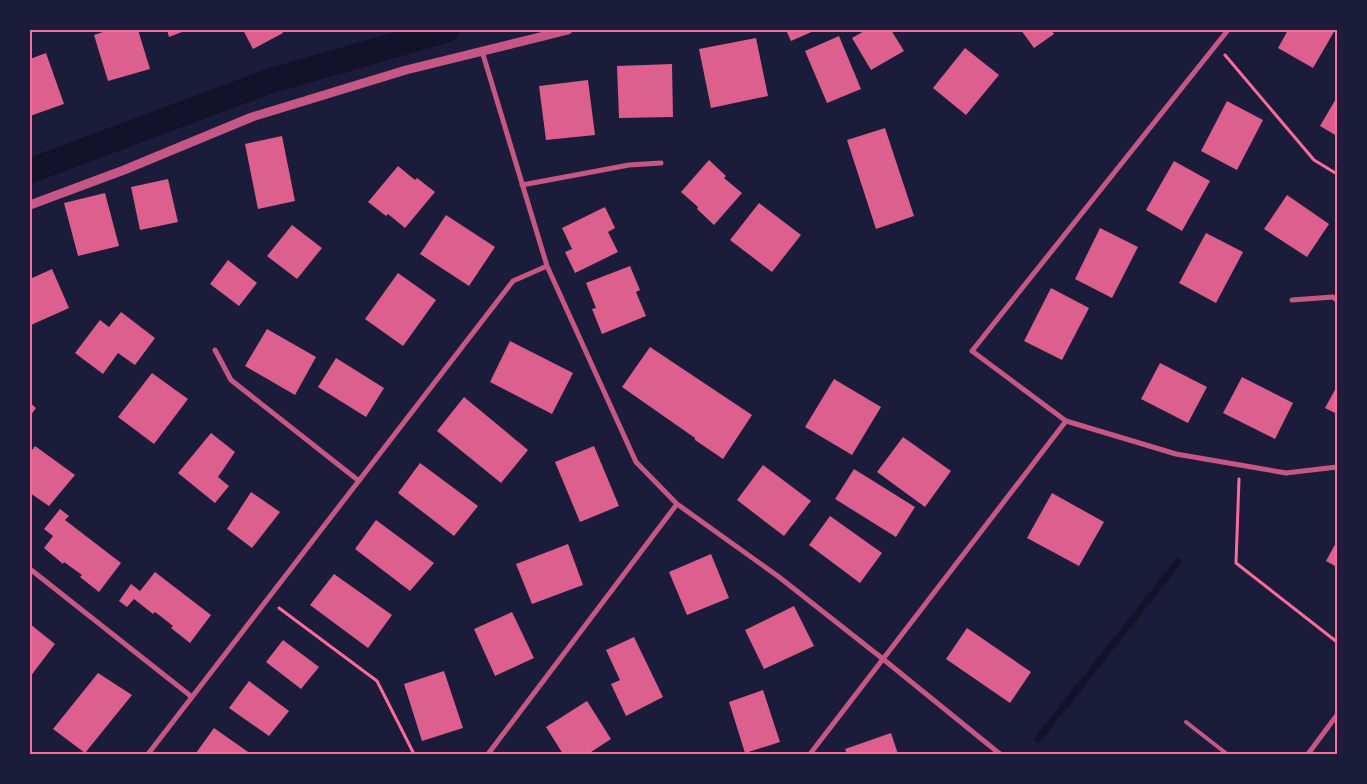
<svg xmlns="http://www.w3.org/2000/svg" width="1367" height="784" font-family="Signika,sans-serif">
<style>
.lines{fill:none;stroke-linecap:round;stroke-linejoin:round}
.stream{stroke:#12122b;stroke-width:7}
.canal{stroke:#12122b;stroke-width:25}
.building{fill:#dd5f8e}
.path{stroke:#ff6b9d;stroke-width:3}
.service{stroke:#c65784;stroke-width:4}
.minor{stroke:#c65784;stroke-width:5}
.tertiary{stroke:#c65784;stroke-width:9}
.neatline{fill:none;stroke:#ff6b9d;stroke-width:2}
</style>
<rect width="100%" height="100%" fill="#1b1b3a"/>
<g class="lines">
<path class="stream" d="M 1038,739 L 1178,562"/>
<path class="canal" d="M 30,171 L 270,81 L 447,30"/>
</g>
<path class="building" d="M 109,30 L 138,30 L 150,69 L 108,81 L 94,35 Z
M 167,30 L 187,30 L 169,37 Z
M 243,30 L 282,30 L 283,33 L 253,49 Z
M 786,30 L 816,30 L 791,41 Z
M 866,30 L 891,30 L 904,51 L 871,70 L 852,38 Z
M 1021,30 L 1051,30 L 1054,34 L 1034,48 Z
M 1288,30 L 1335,30 L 1313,68 L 1278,48 Z
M 839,36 L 861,89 L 827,103 L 805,51 Z
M 756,38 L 768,96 L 711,108 L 699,49 Z
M 965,48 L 999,75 L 966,115 L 933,88 Z
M 46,53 L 64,104 L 30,116 L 30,59 Z
M 672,64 L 673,117 L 619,118 L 617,66 Z
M 588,80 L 595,135 L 546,140 L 539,86 Z
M 1337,97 L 1337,136 L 1320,126 Z
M 1227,101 L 1263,120 L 1237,170 L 1201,151 Z
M 885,128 L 914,216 L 876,229 L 847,140 Z
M 282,136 L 295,201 L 258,209 L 245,144 Z
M 709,160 L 726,176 L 724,178 L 742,193 L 714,225 L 697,209 L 698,207 L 681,192 Z
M 1174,161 L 1210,181 L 1182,231 L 1146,210 Z
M 398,166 L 415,180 L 417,178 L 435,192 L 405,228 L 388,214 L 386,216 L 368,202 Z
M 168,179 L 178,222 L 140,230 L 131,187 Z
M 105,193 L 119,246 L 78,256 L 64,203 Z
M 1287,195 L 1329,224 L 1307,257 L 1264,229 Z
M 759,203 L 801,235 L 772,272 L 730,240 Z
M 605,207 L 615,228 L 608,232 L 618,252 L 575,273 L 565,252 L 572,249 L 562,228 Z
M 446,215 L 495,247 L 469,286 L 420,254 Z
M 292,225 L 322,248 L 297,279 L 267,256 Z
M 1100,228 L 1138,247 L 1112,298 L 1075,279 Z
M 1206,233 L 1243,252 L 1216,303 L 1179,283 Z
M 228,260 L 257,283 L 239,306 L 210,284 Z
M 630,266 L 640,290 L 636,292 L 646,316 L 602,334 L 592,309 L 596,308 L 586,283 Z
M 52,269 L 69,308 L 31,325 L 30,279 Z
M 398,273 L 436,300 L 403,346 L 365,319 Z
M 1051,288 L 1089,308 L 1062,360 L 1024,341 Z
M 121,312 L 155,338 L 135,365 L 118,353 L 103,374 L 75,353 L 100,320 L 109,327 Z
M 267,329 L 316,357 L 295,395 L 245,366 Z
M 510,341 L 573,373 L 552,414 L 490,382 Z
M 650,347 L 752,415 L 723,459 L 695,440 L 695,438 L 622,387 Z
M 336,358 L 384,388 L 366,417 L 318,387 Z
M 1160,363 L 1207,387 L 1188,423 L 1141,399 Z
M 152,373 L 188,399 L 154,444 L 118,417 Z
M 1242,377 L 1293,403 L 1275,439 L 1223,413 Z
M 834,379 L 881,407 L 852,455 L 805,427 Z
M 1337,386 L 1337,414 L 1325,408 Z
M 464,397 L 528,450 L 501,483 L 437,431 Z
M 30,403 L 36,408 L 30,416 Z
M 211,433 L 235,452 L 218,477 L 229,486 L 215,503 L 178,473 Z
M 903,437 L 951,471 L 925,507 L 877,472 Z
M 35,446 L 75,475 L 49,506 L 30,493 L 30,453 Z
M 594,446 L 619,506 L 580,522 L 555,462 Z
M 420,463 L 478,506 L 454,536 L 398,493 Z
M 763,465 L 811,501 L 784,536 L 737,500 Z
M 854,469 L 915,507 L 896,537 L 835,499 Z
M 251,492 L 280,512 L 252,548 L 227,529 Z
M 1052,493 L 1104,522 L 1079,566 L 1027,538 Z
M 60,509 L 69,516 L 65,520 L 121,563 L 99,592 L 80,577 L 82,575 L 64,562 L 63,564 L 44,548 L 53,536 L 44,529 Z
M 830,516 L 882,553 L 860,583 L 809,545 Z
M 376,520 L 434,563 L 410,591 L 355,549 Z
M 1337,541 L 1337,567 L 1326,561 Z
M 568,544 L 583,585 L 532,604 L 516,564 Z
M 711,554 L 729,598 L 687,615 L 669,572 Z
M 155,572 L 211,615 L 190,643 L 171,628 L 173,626 L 163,618 L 155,612 L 153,614 L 134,599 L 127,607 L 119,601 L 131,584 L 140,591 Z
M 334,574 L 392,615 L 368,648 L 310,605 Z
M 794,606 L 814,646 L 764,669 L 745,630 Z
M 512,612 L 534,658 L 495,676 L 474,629 Z
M 30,624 L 55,644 L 30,677 Z
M 967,628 L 1031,672 L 1010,703 L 946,659 Z
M 634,637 L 663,697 L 626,716 L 611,684 L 620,680 L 606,650 Z
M 283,640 L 319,667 L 301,689 L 266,662 Z
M 444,671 L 463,728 L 422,741 L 404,684 Z
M 98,673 L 132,695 L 85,753 L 53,729 Z
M 249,681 L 289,711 L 269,736 L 229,708 Z
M 763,690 L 780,742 L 745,753 L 729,702 Z
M 587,701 L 611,739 L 588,754 L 563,754 L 546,727 Z
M 214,728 L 251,754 L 198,754 L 196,753 Z
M 891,733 L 898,754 L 847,754 L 845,749 Z"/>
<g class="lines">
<path class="path" d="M 1225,55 L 1314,160 L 1337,174
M 1239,479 L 1236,563 L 1337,642
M 279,608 L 377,681 L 414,754"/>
<path class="service" d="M 1186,722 L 1227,754"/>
<path class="minor" d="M 1228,30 L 972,351 L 1066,421 L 1176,454 L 1240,465 L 1286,473 L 1337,467
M 482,51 L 547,266 L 636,462 L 677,504 L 779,577 L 883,659 L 1000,754
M 522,185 L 629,165 L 661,163
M 1292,300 L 1333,297 L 1337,300
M 215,350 L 231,380 L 359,481
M 30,569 L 192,697
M 148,754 L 513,281 L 547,266
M 488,754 L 677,504
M 810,754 L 1066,421
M 1308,754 L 1337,715"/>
<path class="tertiary" d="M 30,205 L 124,170 L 252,117 L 406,70 L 568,30"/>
</g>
<rect width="1367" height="784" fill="none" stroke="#1b1b3a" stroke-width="62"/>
<rect x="31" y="31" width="1305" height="722" class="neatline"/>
</svg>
